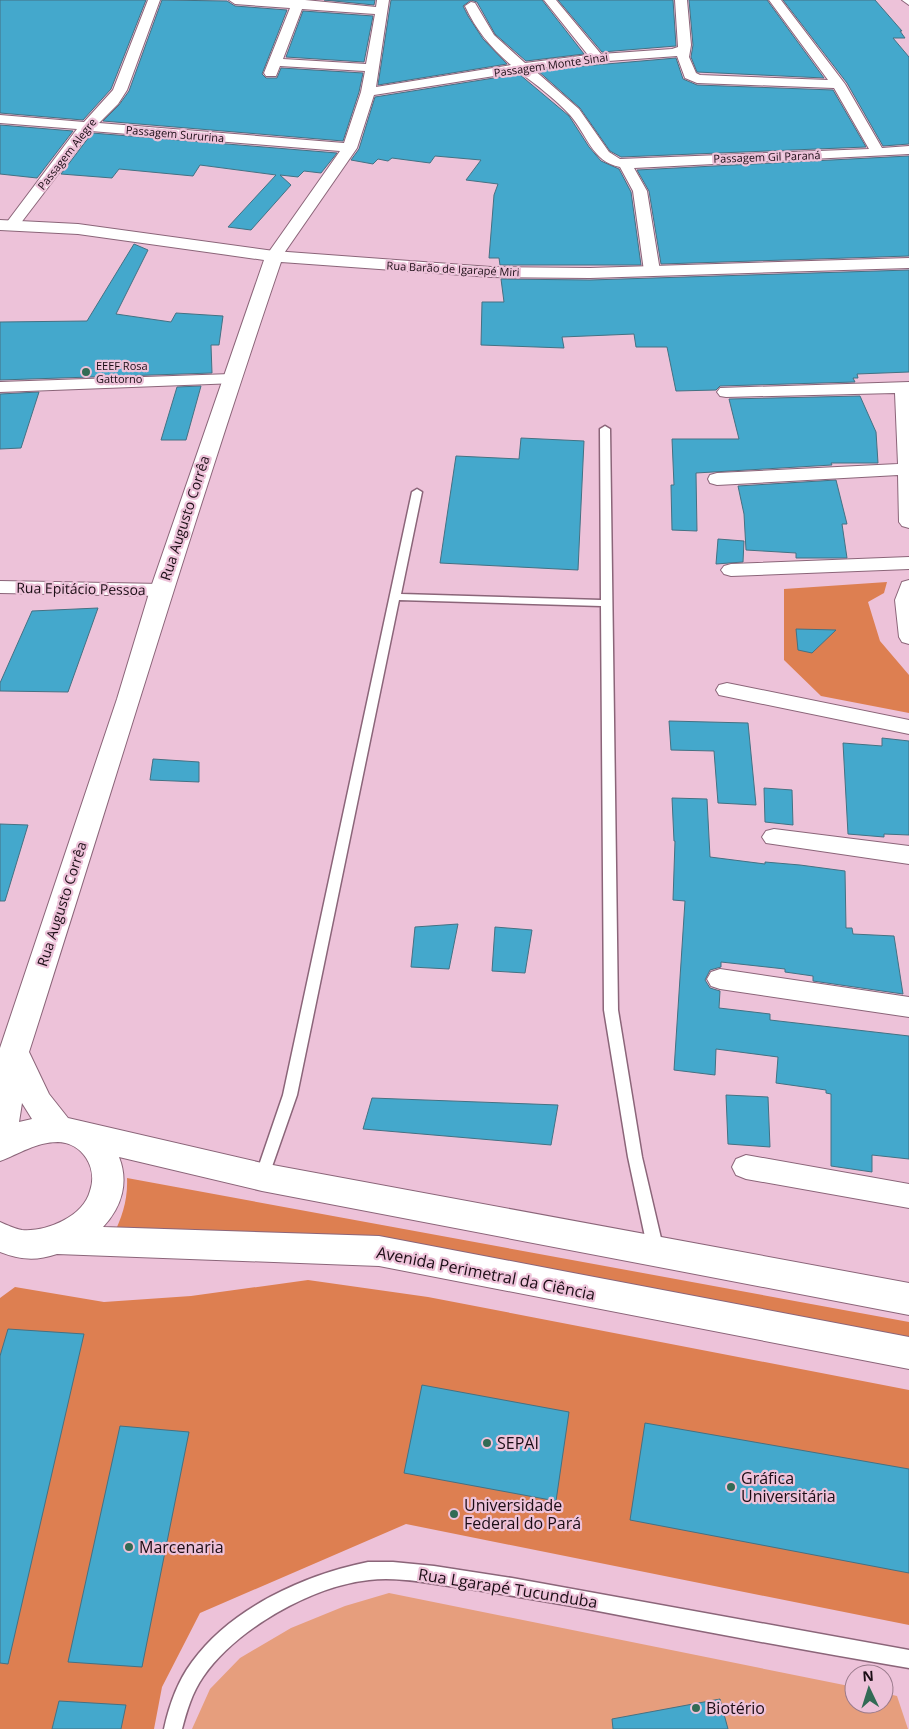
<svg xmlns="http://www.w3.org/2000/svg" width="909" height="1729" font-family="'Open Sans',sans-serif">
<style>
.green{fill:#e69e7d}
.forest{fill:#dd7f51}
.building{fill:#44a8cc;stroke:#447183}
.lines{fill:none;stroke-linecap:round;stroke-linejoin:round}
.lane-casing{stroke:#8b6579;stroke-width:3}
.street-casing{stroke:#8b6579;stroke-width:2}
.secondary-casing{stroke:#8b6579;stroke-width:2}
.lane{fill:#fff;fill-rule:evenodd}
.street{fill:#fff;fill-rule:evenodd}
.secondary{fill:#fff;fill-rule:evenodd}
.poi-dot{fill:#326b55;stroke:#edc2d9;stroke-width:2}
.labels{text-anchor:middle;stroke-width:4.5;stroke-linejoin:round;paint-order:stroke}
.far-street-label{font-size:11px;fill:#1b0d15;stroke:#edc2d9}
.far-poi-label{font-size:11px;fill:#1b0d15;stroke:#edc2d9;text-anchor:start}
.street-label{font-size:14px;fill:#1b0d15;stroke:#edc2d9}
.near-street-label{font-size:16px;fill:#1b0d15;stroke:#edc2d9}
.near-poi-label{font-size:16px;fill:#1b0d15;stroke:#edc2d9;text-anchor:start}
</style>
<rect width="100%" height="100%" fill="#edc2d9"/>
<path class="green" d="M 389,1593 L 854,1687 L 854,1704 L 884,1704 L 884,1693 L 897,1696 L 908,1729 L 192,1729 L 210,1689 L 240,1658 L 291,1628 L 345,1606 Z"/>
<path class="forest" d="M 887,582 L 884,593 L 868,602 L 880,641 L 909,675 L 909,713 L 821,696 L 784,660 L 784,589 Z
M 127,1178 L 909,1322 L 909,1345 L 380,1244 L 113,1236 C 122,1217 128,1200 127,1178 Z
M 308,1280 L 428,1297 L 909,1390 L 909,1625 L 406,1524 L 200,1613 L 162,1687 L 154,1729 L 0,1729 L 0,1298 L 15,1287 L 104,1302 L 191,1296 Z"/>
<path class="building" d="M 0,0 L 146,0 L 111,89 L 83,120 L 0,113 Z
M 162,0 L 227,1 L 235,6 L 287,10 L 262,74 L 266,78 L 277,78 L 281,68 L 363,73 L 359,92 L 343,141 L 103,121 L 119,105 L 129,91 Z
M 324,0 L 375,0 L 374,5 Z
M 391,0 L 542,0 L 584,54 L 526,61 L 495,34 L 477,2 L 471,0 L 463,6 L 468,16 L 483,39 L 507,64 L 378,85 Z
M 558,0 L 673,0 L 676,46 L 602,52 Z
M 689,0 L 767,0 L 824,78 L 697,72 L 691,57 L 693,45 Z
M 783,0 L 875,0 L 902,31 L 900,31 L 905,38 L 893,38 L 909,57 L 909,144 L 883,146 L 847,83 Z
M 303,11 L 373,16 L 364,62 L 286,57 Z
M 676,58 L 683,79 L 697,85 L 833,90 L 866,147 L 621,157 L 610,151 L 580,108 L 537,70 Z
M 519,74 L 569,116 L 589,147 L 601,161 L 619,169 L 631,192 L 641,265 L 500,265 L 499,258 L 489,258 L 494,195 L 498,184 L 466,180 L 481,160 L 435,156 L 430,163 L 392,158 L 388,161 L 378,159 L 373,164 L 351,160 L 359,149 L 375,97 Z
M 0,125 L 73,131 L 37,178 L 0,174 Z
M 92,133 L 337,153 L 321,173 L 304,171 L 298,177 L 280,175 L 291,185 L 251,230 L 228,227 L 276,175 L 200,165 L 193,176 L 119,169 L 112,178 L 61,174 Z
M 909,156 L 909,256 L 661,264 L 649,191 L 637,170 Z
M 134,244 L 148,250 L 116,314 L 171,322 L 176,313 L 223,316 L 219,345 L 211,345 L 212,373 L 0,380 L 0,322 L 87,321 Z
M 909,270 L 909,372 L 857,374 L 858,378 L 853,378 L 855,382 L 720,386 L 716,390 L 676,391 L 667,347 L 636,347 L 634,334 L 562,337 L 564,348 L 481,345 L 482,302 L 504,302 L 501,279 L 590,280 Z
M 201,386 L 186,440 L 161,440 L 177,387 Z
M 39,392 L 21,448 L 0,449 L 0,394 Z
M 860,396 L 876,432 L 878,463 L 831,463 L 832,465 L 696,473 L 697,531 L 672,530 L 671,485 L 674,485 L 672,439 L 739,439 L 729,399 Z
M 521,438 L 584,441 L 578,570 L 440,563 L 456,456 L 519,459 Z
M 836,480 L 847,524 L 842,524 L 847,558 L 796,558 L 796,553 L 746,550 L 744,514 L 738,486 Z
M 718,539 L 744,541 L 743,562 L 716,564 Z
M 98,608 L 68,692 L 0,691 L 0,683 L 32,611 Z
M 796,629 L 836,630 L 812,653 L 798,650 Z
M 669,721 L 748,723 L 756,805 L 718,803 L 714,751 L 671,750 Z
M 882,738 L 909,741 L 909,835 L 884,834 L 884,837 L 848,834 L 843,743 L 882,746 Z
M 153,759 L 199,762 L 199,782 L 150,780 Z
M 764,788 L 792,790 L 793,825 L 765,822 Z
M 672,798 L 707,799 L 710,857 L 765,864 L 765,862 L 800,865 L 845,871 L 846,928 L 852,928 L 853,934 L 894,936 L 903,994 L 813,981 L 813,976 L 785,972 L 785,969 L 721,962 L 721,967 L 710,970 L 705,980 L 710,988 L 720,991 L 719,1008 L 770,1014 L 770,1020 L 909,1036 L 909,1159 L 872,1155 L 872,1172 L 831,1166 L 831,1094 L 826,1093 L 826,1090 L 776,1083 L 778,1057 L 716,1049 L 715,1075 L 674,1070 L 685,901 L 673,900 L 675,841 L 674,841 Z
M 0,824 L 28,825 L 5,901 L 0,901 Z
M 458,924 L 449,969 L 411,967 L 415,927 Z
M 495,927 L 532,930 L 525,973 L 492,971 Z
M 726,1095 L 768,1097 L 770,1147 L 728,1144 Z
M 372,1098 L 558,1105 L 551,1145 L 363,1129 Z
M 8,1329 L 84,1334 L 8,1664 L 0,1663 L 0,1356 Z
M 422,1385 L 569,1412 L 556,1501 L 404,1473 Z
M 645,1423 L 909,1469 L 909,1573 L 630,1520 Z
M 120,1426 L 189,1432 L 142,1667 L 68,1662 Z
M 720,1699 L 728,1729 L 613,1729 L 612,1719 Z
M 59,1701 L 126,1705 L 121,1729 L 52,1729 Z"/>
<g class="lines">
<defs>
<path id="lane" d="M 605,426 L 610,429 L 618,1010 L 642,1157 L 664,1251 L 661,1256 L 656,1258 L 651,1256 L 648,1251 L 628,1157 L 604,1010 L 601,606 L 399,600 L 297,1095 L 267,1181 L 262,1183 L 257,1181 L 255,1177 L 283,1095 L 412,492 L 417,489 L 422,492 L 401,594 L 601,600 L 600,429 Z
M 368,1562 L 393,1562 L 434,1566 L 512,1578 L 909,1650 L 909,1668 C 797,1649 685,1628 572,1606 C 532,1599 491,1592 449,1586 C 424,1582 395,1577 369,1580 C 312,1586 236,1629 203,1677 C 192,1693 187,1710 182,1729 L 164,1729 C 169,1706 177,1682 192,1662 C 231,1608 304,1575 368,1562 Z"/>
<path id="street" d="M 148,0 L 160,0 L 127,90 L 118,104 L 99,123 L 344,143 L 361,92 L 365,71 L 280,66 L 276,76 L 266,76 L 264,73 L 290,8 L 235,4 L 229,0 L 305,0 L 376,7 L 377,0 L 389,0 L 376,87 L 511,65 C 491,48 476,30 465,6 L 471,2 L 475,3 L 494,35 L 525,63 L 588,55 L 544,0 L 556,0 L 601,54 L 672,49 L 678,47 L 675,0 L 687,0 L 691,45 L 689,57 L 696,73 L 700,75 L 828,80 L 769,0 L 781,0 L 845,84 L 882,148 L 909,146 L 909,154 L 634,168 L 647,191 L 660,271 L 652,276 L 644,271 L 633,191 L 620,167 C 592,162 587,134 570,115 C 555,99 537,85 519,72 L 374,95 L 357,148 L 280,259 L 274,261 L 266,256 L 340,151 L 91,131 L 17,228 L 7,228 L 4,225 L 7,222 L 77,129 L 0,123 L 0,115 L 84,122 L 113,90 ZM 302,9 L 375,14 L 366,64 L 283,59 ZM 677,56 L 685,78 L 697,83 L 834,88 L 869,149 L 620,159 L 609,152 L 579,109 L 533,69 L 567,64 Z
M 902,0 L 909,0 L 909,5 Z
M 231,374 L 237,375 L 240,379 L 237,383 L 0,392 L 0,382 Z
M 909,382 L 909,528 L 902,526 L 899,522 L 898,475 L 717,485 L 710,483 L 708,479 L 710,475 L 717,473 L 898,464 L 895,393 L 726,397 L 720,396 L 717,392 L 720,388 Z
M 909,557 L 909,569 L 731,576 L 724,574 L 721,570 L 724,566 L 731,564 Z
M 909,580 L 909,644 L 902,642 L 899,637 L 895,600 L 902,582 Z
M 0,581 L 162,584 L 169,586 L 172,590 L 169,594 L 162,596 L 0,593 Z
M 727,683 L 909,720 L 909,734 L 719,695 L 716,690 L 719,685 Z
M 774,829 L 909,846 L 909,864 L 766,843 L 762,837 L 766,831 Z
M 720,969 L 909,997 L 909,1017 L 720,989 L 711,986 L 707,979 L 711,972 Z
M 746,1155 L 909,1184 L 909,1208 L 746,1179 L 736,1175 L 732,1167 L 736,1159 Z"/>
<path id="secondary" d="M 0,220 L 78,224 L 274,251 L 491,267 L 590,268 L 909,258 L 909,268 L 590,278 L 491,277 L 281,262 C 192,523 113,789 29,1052 L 49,1094 L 68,1118 L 262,1163 L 909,1283 L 909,1315 L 262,1191 L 119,1157 C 129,1182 122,1207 103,1227 L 379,1236 L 909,1337 L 909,1369 L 379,1266 L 57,1254 C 36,1261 21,1260 0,1252 L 0,1222 C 7,1225 15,1229 22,1230 C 46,1232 83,1217 90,1191 C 98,1168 83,1143 58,1142 C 36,1142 19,1154 0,1161 L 0,1048 L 117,699 L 150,590 L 264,260 L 78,234 L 0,230 ZM 22,1103 L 32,1119 L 19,1122 Z"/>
</defs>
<use href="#lane" class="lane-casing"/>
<use href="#street" class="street-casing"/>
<use href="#secondary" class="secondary-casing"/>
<use href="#lane" class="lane"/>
<use href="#street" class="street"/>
<use href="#secondary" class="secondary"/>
</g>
<g class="poi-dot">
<circle cx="86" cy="372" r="5"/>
<circle cx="487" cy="1443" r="5"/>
<circle cx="731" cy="1487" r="5"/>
<circle cx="454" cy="1514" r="5"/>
<circle cx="129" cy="1547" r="5"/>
<circle cx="696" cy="1708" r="5"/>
</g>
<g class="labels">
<g class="far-street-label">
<text transform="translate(551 65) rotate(-8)" y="4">Passagem Monte Sinai</text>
<text transform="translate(175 134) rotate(5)" y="4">Passagem Sururina</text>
<text transform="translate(67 154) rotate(-52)" y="4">Passagem Alegre</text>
<text transform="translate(767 157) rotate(-2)" y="4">Passagem Gil Paraná</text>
<text transform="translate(453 269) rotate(3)" y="4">Rua Barão de Igarapé Miri</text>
</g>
<g class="far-poi-label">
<text x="96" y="370">EEEF Rosa<tspan x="96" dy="13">Gattorno</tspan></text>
</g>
<g class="street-label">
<text transform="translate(185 518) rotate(-72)" y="5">Rua Augusto Corrêa</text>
<text transform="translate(81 589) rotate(1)" y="5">Rua Epitácio Pessoa</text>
<text transform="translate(62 904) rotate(-72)" y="5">Rua Augusto Corrêa</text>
</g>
<g class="near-street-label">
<text transform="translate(486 1273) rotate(11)" y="6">Avenida Perimetral da Ciência</text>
<text transform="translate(508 1588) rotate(9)" y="6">Rua Lgarapé Tucunduba</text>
</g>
<g class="near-poi-label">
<text x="497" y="1449">SEPAI</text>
<text x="741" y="1484">Gráfica<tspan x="741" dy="18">Universitária</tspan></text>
<text x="464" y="1511">Universidade<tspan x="464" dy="18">Federal do Pará</tspan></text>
<text x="139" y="1553">Marcenaria</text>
<text x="706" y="1714">Biotério</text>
</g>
</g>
<g transform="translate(869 1689) rotate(356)"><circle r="24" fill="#edc2d9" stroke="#997a8b"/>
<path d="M0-4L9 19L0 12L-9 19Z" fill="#326b55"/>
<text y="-8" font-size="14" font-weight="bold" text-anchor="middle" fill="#1b0d15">N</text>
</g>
</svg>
